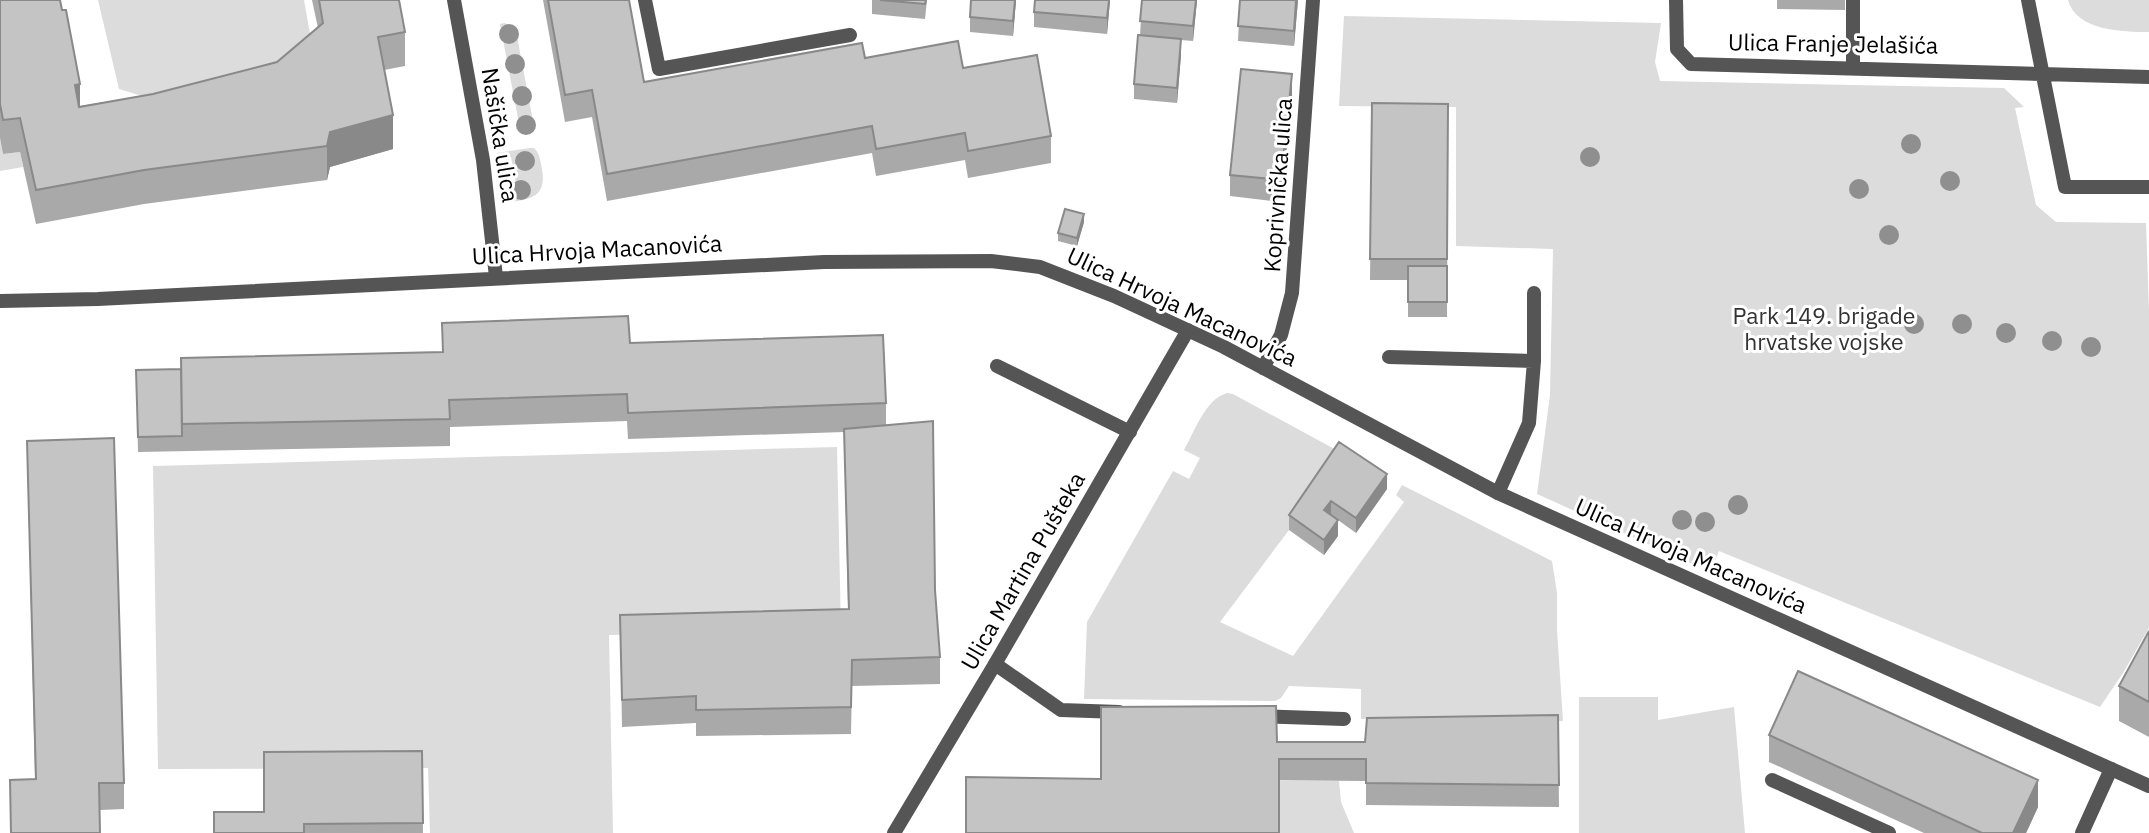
<svg xmlns="http://www.w3.org/2000/svg" width="2149" height="833" font-family="'IBM Plex Sans',sans-serif">
<style>
.green{fill:#dcdcdc}
.lines{fill:none;stroke-linecap:round;stroke-linejoin:round}
.lane{stroke:#555;stroke-width:14}
.street{stroke:#555;stroke-width:14}
.tree{fill:#8f8f8f}
.wall{fill:#a9a9a9}
.shaded-wall{fill:#898989}
.building{fill:#c4c4c4;stroke:#898989;stroke-width:2}
.labels{text-anchor:middle;stroke-width:6;stroke-linejoin:round;paint-order:stroke}
.street-label{font-size:23px;fill:#000;stroke:#fff}
.park-label{font-size:23px;fill:#333;stroke:#fff}
</style>
<rect width="100%" height="100%" fill="#fff"/>
<path class="green" d="M 98,0 L 304,0 L 313,51 L 162,102 L 119,89 Z
M 2068,0 L 2149,0 L 2149,32 C 2124,32 2076,31 2068,0 Z
M 1344,16 L 1661,23 L 1655,62 L 1660,81 L 2004,88 L 2024,107 L 2015,108 L 2036,205 L 2056,222 L 2146,223 L 2149,311 L 2149,628 L 2123,673 L 2100,707 L 1719,551 L 1710,572 L 1537,494 L 1550,395 L 1553,249 L 1456,246 L 1456,107 L 1339,106 Z
M 504,23 L 513,26 L 516,31 L 533,121 L 531,130 L 521,134 L 500,24 Z
M 0,138 L 3,154 L 20,152 L 23,167 L 0,171 Z
M 530,148 L 534,148 C 540,154 540,160 542,169 C 547,197 530,200 507,202 L 504,187 L 516,184 L 511,157 L 498,158 L 497,153 Z
M 1227,393 L 1233,394 L 1388,478 L 1383,487 L 1289,530 L 1220,622 L 1293,656 L 1404,502 L 1396,495 L 1402,485 L 1552,561 L 1557,593 L 1557,630 L 1563,721 L 1361,719 L 1361,689 L 1289,686 L 1281,698 L 1275,701 L 1084,699 L 1087,622 L 1173,471 L 1189,479 L 1200,458 L 1184,450 C 1194,433 1205,399 1227,393 Z
M 837,447 L 841,629 L 609,635 L 613,833 L 430,833 L 428,768 L 158,769 L 153,466 Z
M 1579,697 L 1658,697 L 1658,720 L 1734,707 L 1745,833 L 1579,833 Z
M 1279,781 L 1339,781 L 1341,802 L 1354,833 L 1279,833 Z"/>
<g class="lines">
<path class="lane" d="M 645,0 L 659,69 L 850,35
M 1534,293 L 1534,361
M 1389,357 L 1534,361 L 1529,423 L 1498,493
M 997,366 L 1130,432
M 995,664 L 1061,710 L 1119,712
M 1258,716 L 1344,719
M 1772,780 L 1889,833
M 2082,833 L 2111,769"/>
<path class="street" d="M 454,0 L 483,160 L 496,277
M 1676,0 L 1677,49 L 1691,64 L 2149,77
M 2028,0 L 2065,187 L 2149,187
M 1853,67 L 1853,0
M 0,301 L 98,299 L 824,262 L 991,261 L 1040,267 L 1114,296 L 1224,347 L 1498,493 L 2149,786
M 1263,368 L 1281,335 L 1292,293 L 1313,0
M 894,833 L 995,664 L 1188,330"/>
</g>
<g class="tree">
<circle cx="509" cy="34" r="10"/>
<circle cx="515" cy="64" r="10"/>
<circle cx="522" cy="96" r="10"/>
<circle cx="526" cy="125" r="10"/>
<circle cx="1911" cy="144" r="10"/>
<circle cx="1590" cy="157" r="10"/>
<circle cx="525" cy="161" r="10"/>
<circle cx="1950" cy="181" r="10"/>
<circle cx="1859" cy="189" r="10"/>
<circle cx="521" cy="190" r="10"/>
<circle cx="1889" cy="235" r="10"/>
<circle cx="1914" cy="324" r="10"/>
<circle cx="1962" cy="324" r="10"/>
<circle cx="2006" cy="333" r="10"/>
<circle cx="2052" cy="341" r="10"/>
<circle cx="2091" cy="347" r="10"/>
<circle cx="1738" cy="505" r="10"/>
<circle cx="1682" cy="520" r="10"/>
<circle cx="1705" cy="522" r="10"/>
</g>
<path class="wall" d="M 0,0 L 80,106 L 153,94 L 277,62 L 318,28 L 312,0 L 399,0 L 405,32 L 405,66 L 384,70 L 393,149 L 330,167 L 327,180 L 144,204 L 36,224 L 20,152 L 3,154 L 0,138 Z
M 543,0 L 629,0 L 644,82 L 865,58 L 963,68 L 1051,136 L 1051,163 L 968,178 L 965,160 L 876,176 L 872,153 L 607,201 L 592,117 L 565,122 Z
M 872,0 L 927,0 L 925,19 L 872,14 Z
M 1016,0 L 1013,36 L 970,32 L 970,17 Z
M 1110,0 L 1107,34 L 1034,27 L 1034,12 Z
M 1142,0 L 1197,0 L 1193,41 L 1181,40 L 1181,55 L 1177,103 L 1134,99 L 1134,84 L 1140,36 Z
M 1240,0 L 1298,0 L 1294,46 L 1238,41 Z
M 1777,0 L 1845,0 L 1845,10 L 1777,9 Z
M 1292,96 L 1281,202 L 1230,196 L 1230,175 Z
M 1372,103 L 1448,104 L 1447,317 L 1408,317 L 1408,280 L 1370,280 Z
M 1084,222 L 1077,246 L 1058,241 L 1058,233 Z
M 442,323 L 630,343 L 886,403 L 886,425 L 935,590 L 940,657 L 940,684 L 852,686 L 851,734 L 696,736 L 696,723 L 622,727 L 620,615 L 848,609 L 844,432 L 628,439 L 627,421 L 450,427 L 450,446 L 138,452 L 136,370 L 181,369 L 442,352 Z
M 27,441 L 124,783 L 124,809 L 100,810 L 100,833 L 10,833 L 10,780 L 35,779 Z
M 1339,442 L 1387,489 L 1356,533 L 1338,520 L 1338,536 L 1324,555 L 1289,530 L 1289,515 Z
M 2149,631 L 2149,737 L 2119,721 L 2119,686 Z
M 1558,715 L 1559,807 L 1366,805 L 1366,781 L 1101,779 L 1277,742 L 1365,742 Z
M 1769,735 L 2038,807 L 2026,833 L 1924,833 L 1769,762 Z
M 422,751 L 423,833 L 214,833 L 264,812 Z"/>
<path class="shaded-wall" d="M 1015,0 L 1016,0 L 1013,36 L 1013,21 Z
M 1109,0 L 1110,0 L 1107,34 L 1107,18 Z
M 1196,0 L 1197,0 L 1193,41 L 1193,26 Z
M 1296,0 L 1298,0 L 1294,46 L 1294,31 Z
M 1181,39 L 1181,55 L 1177,103 L 1177,88 Z
M 1292,74 L 1292,96 L 1281,202 L 1281,180 Z
M 80,84 L 80,118 L 75,85 Z
M 393,115 L 393,149 L 330,167 L 327,180 L 327,146 L 330,132 Z
M 1084,214 L 1084,222 L 1077,246 L 1077,238 Z
M 1387,474 L 1387,489 L 1356,533 L 1356,518 Z
M 1331,501 L 1331,516 L 1324,510 Z
M 1338,520 L 1338,536 L 1324,555 L 1324,540 Z
M 2038,780 L 2038,807 L 2026,833 L 2013,833 Z"/>
<path class="building" d="M 0,0 L 60,0 L 62,10 L 66,10 L 80,84 L 75,85 L 79,107 L 153,94 L 277,62 L 323,23 L 319,0 L 399,0 L 405,32 L 378,37 L 393,115 L 330,132 L 327,146 L 144,170 L 36,190 L 20,118 L 3,120 L 0,104 Z
M 548,0 L 629,0 L 644,82 L 862,43 L 865,58 L 958,41 L 963,68 L 1037,55 L 1051,136 L 968,151 L 965,133 L 876,149 L 872,126 L 607,174 L 592,90 L 565,95 Z
M 880,0 L 926,0 L 925,4 Z
M 971,0 L 1015,0 L 1013,21 L 970,17 Z
M 1035,0 L 1109,0 L 1107,18 L 1034,12 Z
M 1142,0 L 1196,0 L 1193,26 L 1140,21 Z
M 1240,0 L 1296,0 L 1294,31 L 1238,26 Z
M 1138,35 L 1181,39 L 1177,88 L 1134,84 Z
M 1241,69 L 1292,74 L 1281,180 L 1230,175 Z
M 1372,103 L 1448,104 L 1447,259 L 1370,259 Z
M 1065,209 L 1084,214 L 1077,238 L 1058,233 Z
M 1408,266 L 1447,266 L 1447,302 L 1408,302 Z
M 628,316 L 630,343 L 883,335 L 886,403 L 628,413 L 627,394 L 449,400 L 450,419 L 182,424 L 181,358 L 443,352 L 442,323 Z
M 181,369 L 182,436 L 138,437 L 136,370 Z
M 933,421 L 935,590 L 940,657 L 852,660 L 851,707 L 696,710 L 696,696 L 622,700 L 620,615 L 849,609 L 844,429 Z
M 114,438 L 124,783 L 99,783 L 100,833 L 11,833 L 10,780 L 36,779 L 27,441 Z
M 1339,442 L 1387,474 L 1356,518 L 1331,501 L 1324,510 L 1338,520 L 1324,540 L 1289,515 Z
M 2149,631 L 2149,702 L 2119,686 Z
M 1798,671 L 2038,780 L 2013,833 L 1982,833 L 1769,735 Z
M 1276,706 L 1277,742 L 1365,742 L 1367,718 L 1558,715 L 1559,785 L 1366,783 L 1366,759 L 1279,759 L 1279,833 L 966,833 L 966,777 L 1101,779 L 1101,707 Z
M 422,751 L 423,823 L 304,824 L 304,833 L 214,833 L 214,812 L 264,812 L 264,752 Z"/>
<g class="labels">
<g class="street-label">
<text transform="translate(1833 44) rotate(1)" y="8">Ulica Franje Jelašića</text>
<text transform="translate(500 135) rotate(81)" y="8">Našička ulica</text>
<text transform="translate(1278 185) rotate(-86)" y="8">Koprivnička ulica</text>
<text transform="translate(597 250) rotate(-3)" y="8">Ulica Hrvoja Macanovića</text>
<text transform="translate(1182 307) rotate(25)" y="8">Ulica Hrvoja Macanovića</text>
<text transform="translate(1691 556) rotate(24)" y="8">Ulica Hrvoja Macanovića</text>
<text transform="translate(1023 571) rotate(-60)" y="8">Ulica Martina Pušteka</text>
</g>
<g class="park-label">
<text x="1824" y="324">Park 149. brigade<tspan x="1824" dy="26">hrvatske vojske</tspan></text>
</g>
</g>
</svg>
